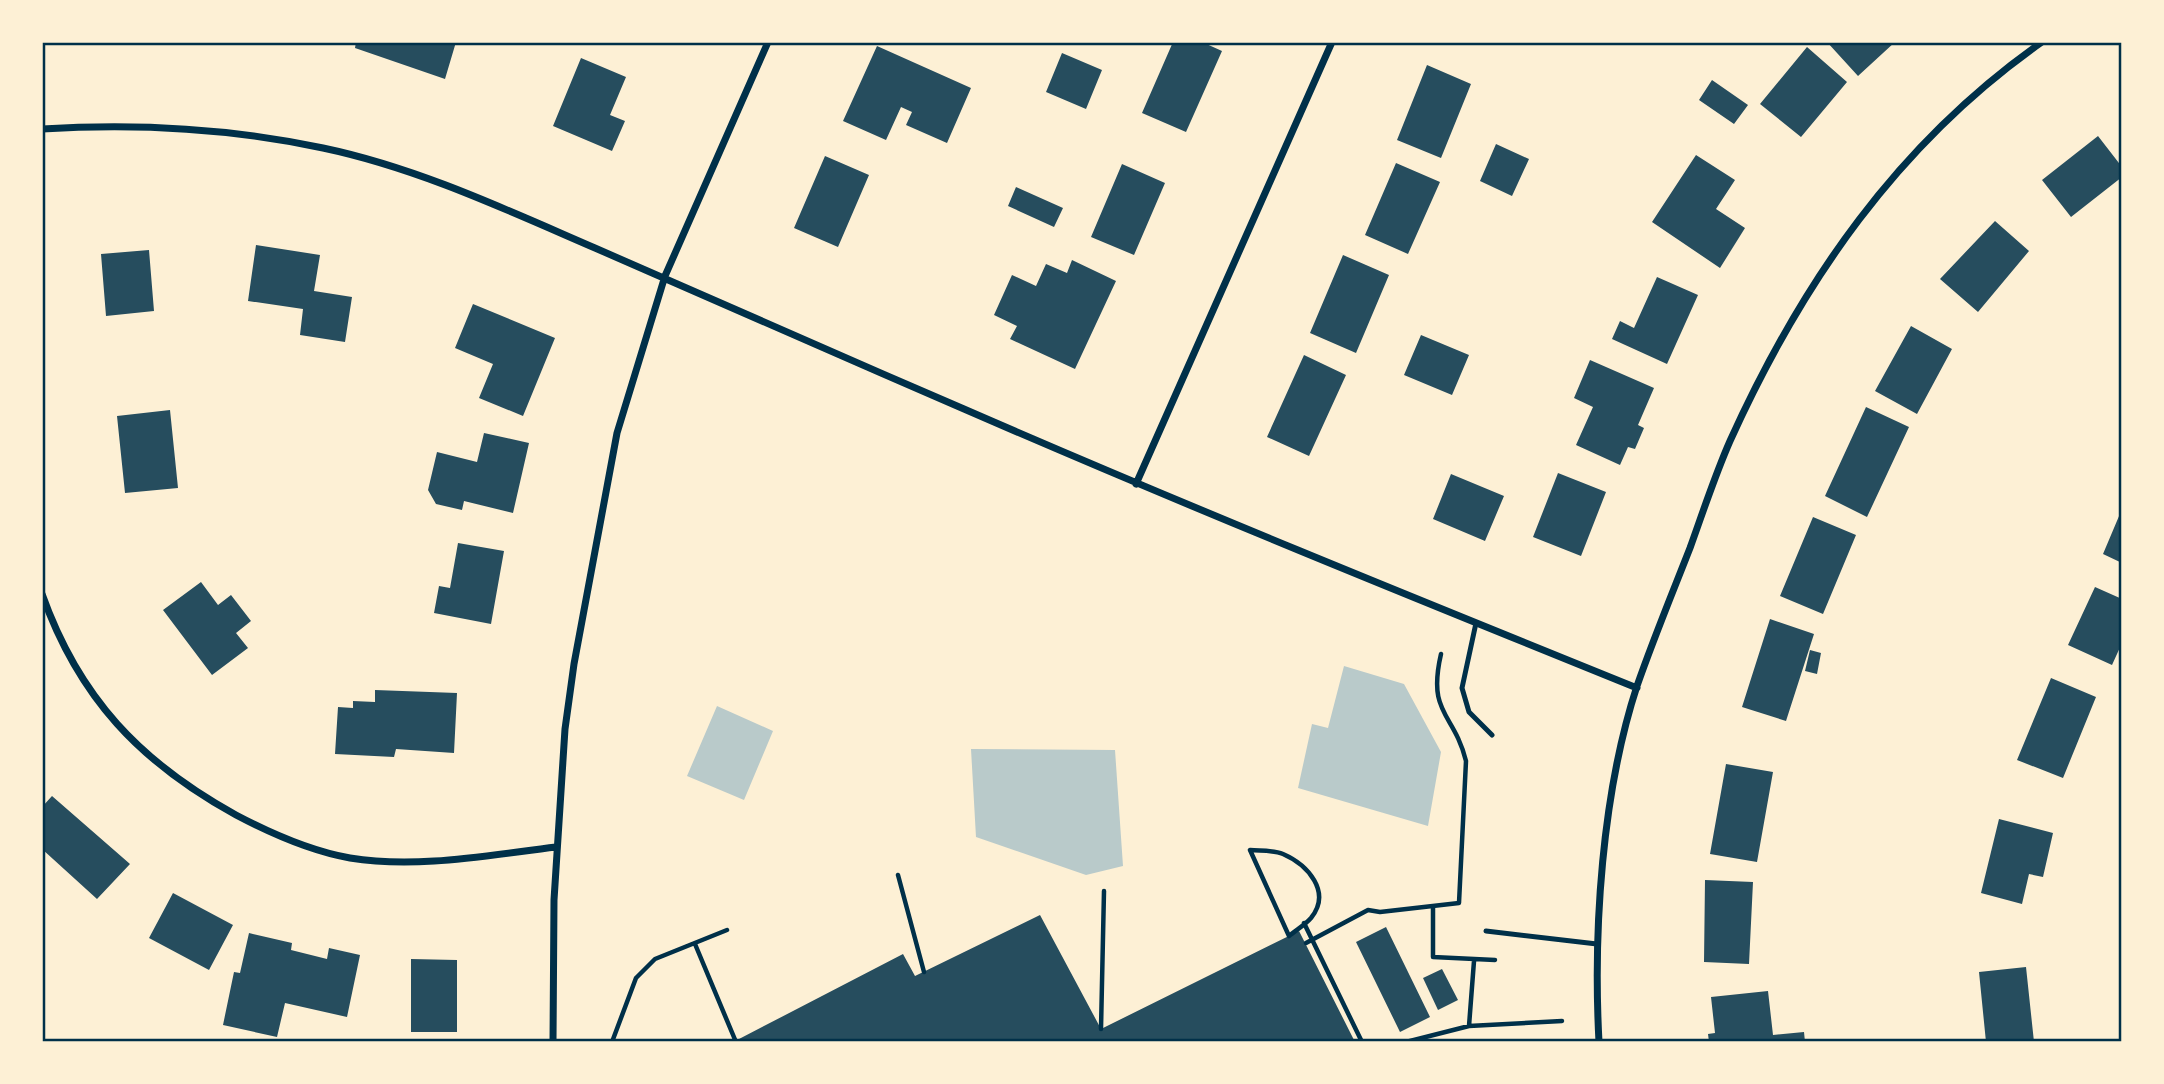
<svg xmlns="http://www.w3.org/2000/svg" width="2164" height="1084" font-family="'DM Sans',sans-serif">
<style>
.green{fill:#b9caca}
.building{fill:#264d5e}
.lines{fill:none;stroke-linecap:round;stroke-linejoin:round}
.path{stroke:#003049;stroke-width:4.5}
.service{stroke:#003049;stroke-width:5}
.minor{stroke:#003049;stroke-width:7}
.neatline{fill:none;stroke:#003049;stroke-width:2.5}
</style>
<rect width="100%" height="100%" fill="#fdf0d5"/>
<path class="green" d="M 1344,666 L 1404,684 L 1441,752 L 1428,826 L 1298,788 L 1312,724 L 1328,728 Z
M 717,706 L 773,731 L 744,800 L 687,776 Z
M 971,749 L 1115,750 L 1123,866 L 1086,875 L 976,837 Z"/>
<path class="building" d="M 356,42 L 456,42 L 445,79 L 355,48 Z
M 1173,42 L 1202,42 L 1222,51 L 1186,132 L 1142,113 Z
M 1827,42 L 1895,42 L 1858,76 Z
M 877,46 L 971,88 L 947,143 L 906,125 L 912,112 L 901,107 L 886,140 L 843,121 Z
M 1807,47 L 1847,82 L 1801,137 L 1760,104 Z
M 1062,53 L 1102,70 L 1086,109 L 1046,92 Z
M 581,58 L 626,77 L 610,115 L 625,121 L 612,151 L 553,126 Z
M 1427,65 L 1471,84 L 1441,158 L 1397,140 Z
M 1712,80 L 1748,105 L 1734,124 L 1699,100 Z
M 2098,136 L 2122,167 L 2122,177 L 2071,217 L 2042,180 Z
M 1496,144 L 1529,159 L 1512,196 L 1480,181 Z
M 1696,155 L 1735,180 L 1716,209 L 1745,228 L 1720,268 L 1652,222 Z
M 825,156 L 869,175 L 838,247 L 794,228 Z
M 1396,163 L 1440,182 L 1408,254 L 1365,235 Z
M 1122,164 L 1165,183 L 1134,255 L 1091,237 Z
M 1016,187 L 1063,208 L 1054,227 L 1008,206 Z
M 1995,221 L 2029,251 L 1978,312 L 1940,279 Z
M 256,245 L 320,255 L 314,291 L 352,297 L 345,342 L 300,335 L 303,309 L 248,301 Z
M 149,250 L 154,311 L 106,316 L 101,254 Z
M 1343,255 L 1389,275 L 1356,353 L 1310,333 Z
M 1072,260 L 1116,281 L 1075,369 L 1010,339 L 1017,326 L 994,315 L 1012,275 L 1036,286 L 1046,264 L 1067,273 Z
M 1657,277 L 1698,295 L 1667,364 L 1612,339 L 1620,321 L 1634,328 Z
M 473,304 L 555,338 L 523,416 L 479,398 L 493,364 L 455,348 Z
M 1911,326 L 1952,349 L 1917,414 L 1875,391 Z
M 1421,335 L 1469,355 L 1452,395 L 1404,375 Z
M 1304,355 L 1346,375 L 1309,456 L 1267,437 Z
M 1590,360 L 1654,388 L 1638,425 L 1644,428 L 1635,449 L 1628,447 L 1620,465 L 1576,445 L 1593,407 L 1574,398 Z
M 1866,407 L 1909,427 L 1867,517 L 1825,496 Z
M 170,410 L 178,488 L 125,493 L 117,416 Z
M 484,433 L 529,443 L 513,513 L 464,501 L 462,510 L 436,504 L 428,490 L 437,452 L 477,462 Z
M 1558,473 L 1606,492 L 1581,556 L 1533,537 Z
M 1451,474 L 1504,496 L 1485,541 L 1433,519 Z
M 2122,509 L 2122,563 L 2103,554 Z
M 1813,517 L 1856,535 L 1823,614 L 1780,596 Z
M 458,543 L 504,551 L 491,624 L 434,613 L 439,586 L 450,588 Z
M 201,582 L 218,605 L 231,595 L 251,621 L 236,633 L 248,648 L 212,675 L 163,610 Z
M 2095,587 L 2122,599 L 2122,643 L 2112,665 L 2068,645 Z
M 1770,619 L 1814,634 L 1786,721 L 1742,707 Z
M 1810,650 L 1821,653 L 1817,674 L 1805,671 Z
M 2051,678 L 2096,697 L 2063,778 L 2017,760 Z
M 375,690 L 457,693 L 454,753 L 396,749 L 394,757 L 335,754 L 338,707 L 353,708 L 353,701 L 375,702 Z
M 1726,764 L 1773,772 L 1757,862 L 1710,854 Z
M 52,796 L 130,864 L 97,899 L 42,849 L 42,807 Z
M 1999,819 L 2053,833 L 2043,877 L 2029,874 L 2022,904 L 1981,893 Z
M 1705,880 L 1753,882 L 1749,964 L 1704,962 Z
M 173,893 L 233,925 L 209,970 L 149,938 Z
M 1040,915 L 1101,1029 L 1299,931 L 1355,1042 L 741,1042 L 739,1039 L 903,954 L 915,976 Z
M 1386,927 L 1430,1017 L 1400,1032 L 1356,942 Z
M 249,933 L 292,943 L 291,950 L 327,959 L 329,948 L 360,955 L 347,1017 L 285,1003 L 277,1037 L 223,1025 L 234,972 L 240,973 Z
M 411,959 L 457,960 L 457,1032 L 411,1032 Z
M 2026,967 L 2034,1042 L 1986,1042 L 1979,972 Z
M 1442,969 L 1458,1000 L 1438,1010 L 1423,978 Z
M 1768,991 L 1773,1035 L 1804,1032 L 1805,1042 L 1709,1042 L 1708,1034 L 1715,1033 L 1711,997 Z"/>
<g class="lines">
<path class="path" d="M 1250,850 C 1261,851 1274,850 1283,854 C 1308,865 1332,892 1311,918 C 1305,925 1296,930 1289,936 Z
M 898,875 L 924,972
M 1433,907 L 1433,957 L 1495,960
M 1304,923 L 1362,1042
M 1306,943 L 1368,910 L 1380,912 L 1459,903 L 1466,761 C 1454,712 1427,715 1441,654
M 695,944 L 736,1042
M 1469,1026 L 1474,961
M 1101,1029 L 1104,891
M 612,1042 L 636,978 L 655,959 L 727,930
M 1406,1042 L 1469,1026 L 1562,1021"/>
<path class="service" d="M 1476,623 L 1462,688 L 1469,712 L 1492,735
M 1486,931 L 1597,944"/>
<path class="minor" d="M 42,129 C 137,123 229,128 323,148 C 418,168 507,210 595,248 C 719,302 841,356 964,409 C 1187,506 1412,597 1637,688
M 1136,484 L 1332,42
M 42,594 C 79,698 140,762 236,815 C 272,834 310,851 350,858 C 417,869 489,855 556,847
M 553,1042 L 554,900 L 565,729 L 574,664 L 617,433 L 665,276 L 768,42
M 1599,1042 C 1593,930 1602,793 1637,686 C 1653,640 1672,594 1690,548 C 1703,512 1715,475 1730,441 C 1802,282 1898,143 2042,42"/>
</g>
<rect width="2164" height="1084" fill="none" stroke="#fdf0d5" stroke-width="88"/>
<rect x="44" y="44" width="2076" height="996" class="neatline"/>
</svg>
